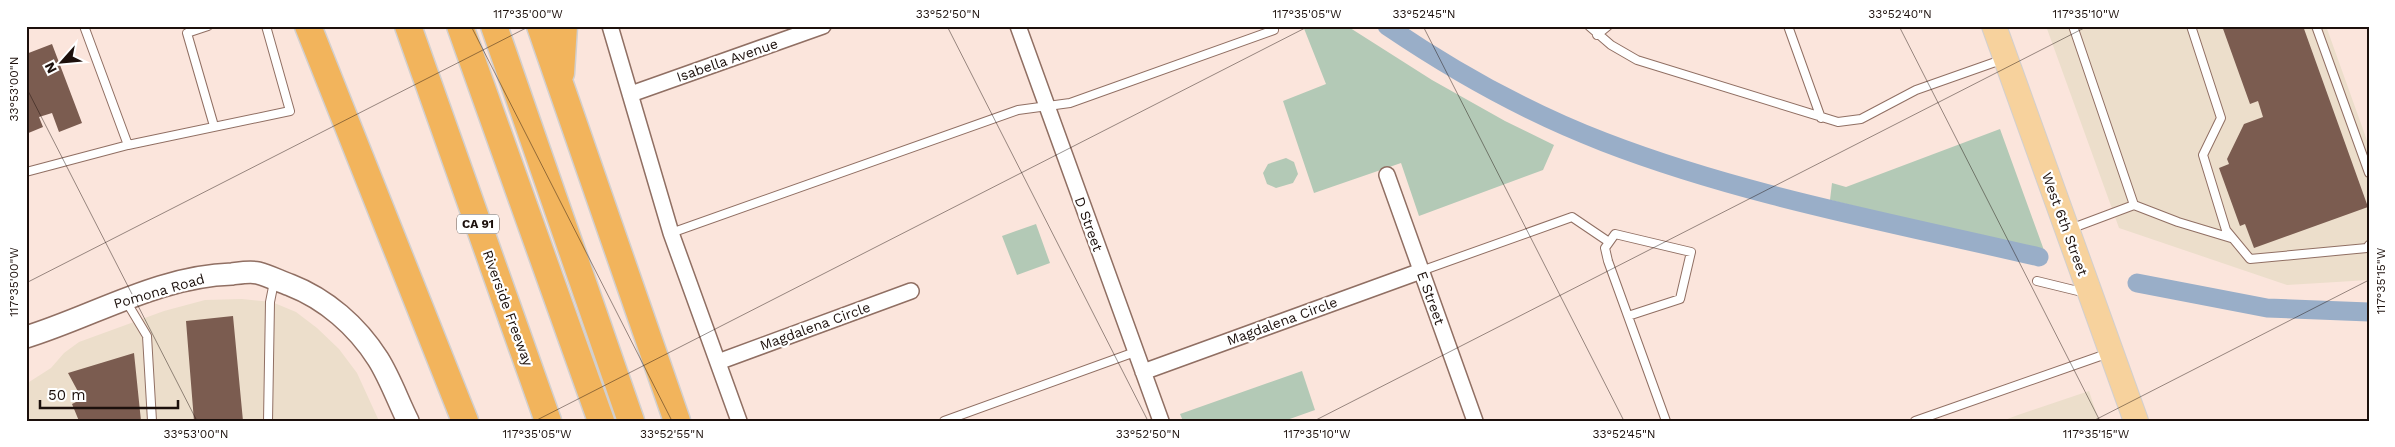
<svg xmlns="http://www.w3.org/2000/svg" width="2395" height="447" font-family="'Work Sans',sans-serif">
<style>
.commercial{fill:#ecdecb}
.green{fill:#b3c9b6}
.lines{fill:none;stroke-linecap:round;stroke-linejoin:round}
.canal{stroke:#99aec8;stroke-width:19}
.building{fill:#7b5c50}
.lane-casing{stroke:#906f63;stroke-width:10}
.street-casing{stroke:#906f63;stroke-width:18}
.secondary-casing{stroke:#906f63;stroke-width:24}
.primary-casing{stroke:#d2cfce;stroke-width:26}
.highway-casing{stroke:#d2cfce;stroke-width:29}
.lane{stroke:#fff;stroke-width:8}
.street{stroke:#fff;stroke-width:15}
.secondary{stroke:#fff;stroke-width:21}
.primary{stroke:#f7d29d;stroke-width:24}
.highway{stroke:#f2b45c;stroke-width:26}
.ticks{fill:none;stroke:#1c100c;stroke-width:1;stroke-opacity:0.45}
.labels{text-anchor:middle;stroke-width:4.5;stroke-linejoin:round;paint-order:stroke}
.shield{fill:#fff;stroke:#605855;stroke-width:1}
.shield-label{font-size:12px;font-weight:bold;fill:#1c100c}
.street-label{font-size:14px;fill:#1c100c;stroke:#fff}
.neatline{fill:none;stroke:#1c100c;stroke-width:2}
.ticks-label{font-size:12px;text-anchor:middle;fill:#1c100c}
</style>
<rect width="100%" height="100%" fill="#fbe5dc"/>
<path class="commercial" d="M 2046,26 L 2326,26 L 2369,146 L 2369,280 L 2287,285 L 2119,228 Z
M 242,299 L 272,302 L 296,312 L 317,328 L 339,349 L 357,373 L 379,421 L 26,421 L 26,384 L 51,368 L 64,353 L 79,342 L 164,311 L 205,300 Z
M 2089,391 L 2099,421 L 2002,421 L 2018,415 Z"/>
<path class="green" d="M 1303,26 L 1347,26 L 1432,80 L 1505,121 L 1554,145 L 1543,170 L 1419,216 L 1401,163 L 1314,193 L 1283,101 L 1326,84 Z
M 2000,129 L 2045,253 L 1830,200 L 1832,183 L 1846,187 Z
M 1286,158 L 1294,162 L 1298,174 L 1293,183 L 1276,188 L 1267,184 L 1263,173 L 1268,164 Z
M 1036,224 L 1050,263 L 1017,275 L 1002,236 Z
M 1302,371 L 1315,410 L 1284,421 L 1183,421 L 1180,414 Z"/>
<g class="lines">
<path class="canal" d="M 1387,26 C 1455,72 1528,113 1604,142 C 1744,196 1894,223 2039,257
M 2137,283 L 2267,308 L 2369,312"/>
</g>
<path class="building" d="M 2222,26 L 2303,26 L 2368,207 L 2254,248 L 2245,224 L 2240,226 L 2219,168 L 2229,164 L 2227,159 L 2244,124 L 2263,117 L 2258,101 L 2250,104 Z
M 52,44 L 82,123 L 59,132 L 52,113 L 39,117 L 43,127 L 26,134 L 26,54 Z
M 233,316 L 243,421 L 194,421 L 186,321 Z
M 134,353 L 141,421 L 79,421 L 72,404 L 82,399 L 68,373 Z"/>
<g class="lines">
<defs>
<path id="lane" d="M 208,26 L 187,33 L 214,126
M 1589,26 L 1611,45 L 1637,60 L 1838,122 L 1861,119 L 1916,90 L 2004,59
M 1788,26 L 1821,118
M 2073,26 L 2134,205
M 2191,26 L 2221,118 L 2203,155 L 2226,230 L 2250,259 L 2367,248 L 2369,245
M 2316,26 L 2369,173
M 1597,35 L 1608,26
M 128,145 L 290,111 L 266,26
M 26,172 L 128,145 L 84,26
M 2070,229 L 2134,205 L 2178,222 L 2231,238
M 671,233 L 1018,110 L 1070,103 L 1274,30
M 1421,271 L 1572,217 L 1609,242
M 2037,281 L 2086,293
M 126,301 L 147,336 L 152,421
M 1628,316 L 1680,299 L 1691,252 L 1615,234 L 1605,248 L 1608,261 L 1666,421
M 268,421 L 270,302 L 274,282
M 944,421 L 1135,352
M 1915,421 L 2109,353"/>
<path id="street" d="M 610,26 L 671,233 L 739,421
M 1018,26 L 1161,421
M 631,94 L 823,26
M 1387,175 L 1475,421
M 718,362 L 911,291
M 1143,372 L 1421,271"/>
<path id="secondary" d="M 26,337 C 94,316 159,276 232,274 C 240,273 250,271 258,273 C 269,276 279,281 290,285 C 326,299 357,326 378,359 C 390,378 398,401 408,421"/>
<path id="primary" d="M 1994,26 L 2136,421"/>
<path id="highway" d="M 308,26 L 465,421
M 408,26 L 548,421
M 460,26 L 601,421
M 494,26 L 631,421
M 540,26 L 677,421
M 561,73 L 564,26"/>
</defs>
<use href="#lane" class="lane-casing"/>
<use href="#street" class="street-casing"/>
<use href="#secondary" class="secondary-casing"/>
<use href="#primary" class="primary-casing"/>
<use href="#highway" class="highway-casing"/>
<use href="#lane" class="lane"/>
<use href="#street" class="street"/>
<use href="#secondary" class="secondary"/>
<use href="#primary" class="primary"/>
<use href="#highway" class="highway"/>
</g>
<path class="ticks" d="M 471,26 L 672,421M 947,26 L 1148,421M 1423,26 L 1624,421M 1899,26 L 2100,421M 26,87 L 197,421M 26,283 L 530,26M 535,421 L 1309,26M 1314,421 L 2088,26M 2093,421 L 2369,280"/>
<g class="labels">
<rect class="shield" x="457" y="214.5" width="42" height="19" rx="4"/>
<g class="shield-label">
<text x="478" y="228">CA 91</text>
</g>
<g class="street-label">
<text transform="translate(727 60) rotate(-19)" y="5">Isabella Avenue</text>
<text transform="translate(1089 224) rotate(70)" y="5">D Street</text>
<text transform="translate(2065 224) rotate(70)" y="5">West 6th Street</text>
<text transform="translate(159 291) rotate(-16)" y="5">Pomona Road</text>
<text transform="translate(1431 298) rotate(70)" y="5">E Street</text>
<text transform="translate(508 308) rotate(70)" y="5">Riverside Freeway</text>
<text transform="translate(1282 321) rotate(-20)" y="5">Magdalena Circle</text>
<text transform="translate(815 326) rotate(-20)" y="5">Magdalena Circle</text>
</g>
</g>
<rect width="2395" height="447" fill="none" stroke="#ffffff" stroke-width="55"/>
<g transform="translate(62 62) rotate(243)" stroke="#ffffff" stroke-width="4" paint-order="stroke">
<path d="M0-4L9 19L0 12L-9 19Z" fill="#1c100c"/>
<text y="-8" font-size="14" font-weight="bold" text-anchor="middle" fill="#1c100c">N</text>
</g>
<path d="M40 400v8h138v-8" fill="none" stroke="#1c100c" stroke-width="2.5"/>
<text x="48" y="400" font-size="15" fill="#1c100c" stroke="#ffffff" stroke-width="4" paint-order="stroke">50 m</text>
<rect x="28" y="28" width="2340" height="392" class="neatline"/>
<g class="ticks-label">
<text x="528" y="18">117°35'00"W</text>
<text x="948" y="18">33°52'50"N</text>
<text x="1307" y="18">117°35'05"W</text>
<text x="1424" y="18">33°52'45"N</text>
<text x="1900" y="18">33°52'40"N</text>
<text x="2086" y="18">117°35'10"W</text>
<text transform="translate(14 89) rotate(-90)" y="4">33°53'00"N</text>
<text transform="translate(2381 281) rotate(-90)" y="4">117°35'15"W</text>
<text transform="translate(14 282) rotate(-90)" y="4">117°35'00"W</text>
<text x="196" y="438">33°53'00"N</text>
<text x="537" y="438">117°35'05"W</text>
<text x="672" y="438">33°52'55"N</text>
<text x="1148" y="438">33°52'50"N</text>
<text x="1317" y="438">117°35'10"W</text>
<text x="1624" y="438">33°52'45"N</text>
<text x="2096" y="438">117°35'15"W</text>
</g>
</svg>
